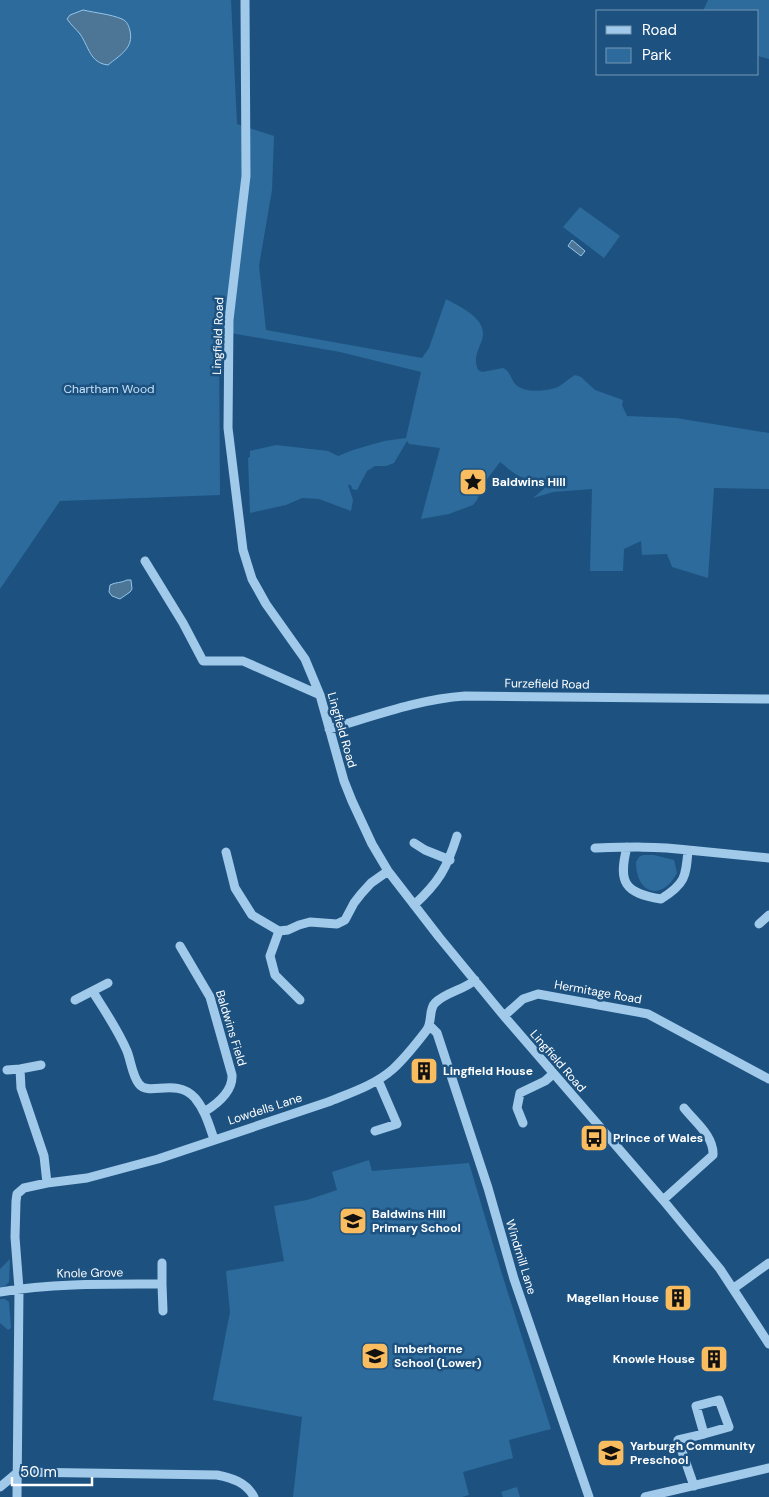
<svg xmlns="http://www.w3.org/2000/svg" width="769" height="1497" font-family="'DM Sans',sans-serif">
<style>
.green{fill:#2c6b9c}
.water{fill:#4d7596;stroke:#94c5eb}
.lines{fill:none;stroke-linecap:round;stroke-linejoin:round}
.minor{stroke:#a1c9e9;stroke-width:9}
.labels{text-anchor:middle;stroke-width:5;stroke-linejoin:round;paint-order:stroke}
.street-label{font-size:12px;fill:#fff;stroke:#1d5280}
.park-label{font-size:12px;fill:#c5e1f7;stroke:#1d5280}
.poi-label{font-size:12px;font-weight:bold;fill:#fff;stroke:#1d5280;text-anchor:start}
</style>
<rect width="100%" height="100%" fill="#1d5280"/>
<path class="green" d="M 0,0 L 231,0 L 237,124 L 274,136 L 272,190 L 259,266 L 266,330 L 422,358 L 429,348 L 446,299 C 460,307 489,319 482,340 C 478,351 473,358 478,370 L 482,372 L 503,368 C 511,372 510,378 515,384 C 525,394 547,391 558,387 C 563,384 570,378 575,375 L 581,377 L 595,390 L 623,400 L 622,405 L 627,416 L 676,418 L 769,433 L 769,489 L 714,488 L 708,578 L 672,567 L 667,554 L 642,555 L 641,541 L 624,549 L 623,571 L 590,571 L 592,489 L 553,492 L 533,498 L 546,487 C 539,481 532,481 524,478 C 514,475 508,468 500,462 L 482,486 L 477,500 L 473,505 L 449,514 L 421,519 L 440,448 L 409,444 L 407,441 L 394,463 L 386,466 L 375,466 L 367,471 L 357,490 L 352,489 L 351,485 L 348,485 L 353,500 L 351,511 L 319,499 L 302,498 L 286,505 L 250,513 L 248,458 L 250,457 L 250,451 L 276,445 L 328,451 L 338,456 L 353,450 L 384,441 L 406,438 L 421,372 L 340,352 L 219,331 L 220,495 L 60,501 L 0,589 Z
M 708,0 L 769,0 L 769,59 L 758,56 L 758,11 L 703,11 Z
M 580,207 L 620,236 L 604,258 L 563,227 Z
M 643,855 L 654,855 L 674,860 L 677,873 C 662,902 636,894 636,862 L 639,857 Z
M 369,1160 L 372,1171 L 469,1163 L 501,1271 L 551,1429 L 509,1440 L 513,1458 L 463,1472 L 469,1495 L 462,1497 L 293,1497 L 302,1417 L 213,1400 L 230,1312 L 226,1271 L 284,1261 L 274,1206 L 307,1200 L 337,1190 L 332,1172 Z
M 10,1259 L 9,1282 L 5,1286 L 0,1288 L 0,1269 Z
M 0,1299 L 5,1299 L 9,1302 L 11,1328 L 8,1330 L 0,1323 Z
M 517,1487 L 520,1497 L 503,1497 L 501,1492 Z"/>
<path class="water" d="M 83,10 C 96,13 110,14 122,19 C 127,21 129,26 130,31 C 134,48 120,55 108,65 C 90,63 89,47 80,34 C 76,29 71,25 67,19 L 70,15 Z
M 572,240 L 585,251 L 581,256 L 568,246 Z
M 127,580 L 131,580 L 132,589 L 130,592 L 120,599 L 112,596 L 109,592 L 110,585 C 115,582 122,583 127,580 Z"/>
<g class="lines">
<path class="minor" d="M 245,0 L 246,176 L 229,320 L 228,428 L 243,550 L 252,579 L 266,604 L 305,659 L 320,695 L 344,781 L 352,801 L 372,844 L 388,871 L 439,937 L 504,1016 L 663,1200 L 720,1269 L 769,1344
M 145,561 L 183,623 L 203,661 L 243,661 L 320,695
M 329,729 C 374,716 419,699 465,696 L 769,699
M 414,843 L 425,850 L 450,860
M 595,848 C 627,847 657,846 688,850 C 686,877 685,884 661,899 C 624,893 618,882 627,847
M 688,850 L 769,858
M 226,852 L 235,888 L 252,915 L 279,931 L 288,930 L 299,925 L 310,922 L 337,924 L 345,920 L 354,903 L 361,894 L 371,883 L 388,871
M 414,905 C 439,882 447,868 457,836
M 759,924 L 769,915
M 279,931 L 270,956 L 275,975 L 300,1000
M 180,946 L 210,997 L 232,1075 C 233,1092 217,1104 204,1112
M 93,992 C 105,1011 118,1030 127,1051 C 131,1061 132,1075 139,1084 C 149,1097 176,1077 195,1098 C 205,1110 209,1125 214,1139
M 75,1000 L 108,983
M 504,1016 L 523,999 L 538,994 L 648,1014 L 769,1079
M 430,1026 L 437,1033 L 488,1188 L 514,1279 L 589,1497
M 20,1069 L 21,1088 L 44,1156 L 47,1183
M 7,1070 L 20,1069 L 41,1065
M 523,1123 L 517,1108 L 520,1093 L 545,1081 L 553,1074
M 375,1131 L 397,1124 L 378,1080
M 663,1200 L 713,1155 C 714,1136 695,1122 684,1108
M 162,1284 L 163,1311
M 734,1288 L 769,1263
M 0,1292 C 53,1283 108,1284 162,1284 L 162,1263
M 694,1486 L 678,1440 L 704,1434 L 696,1406 L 719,1400 L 729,1427 L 704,1434
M 0,1487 L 18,1472 L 217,1475 C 232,1478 246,1482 254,1497
M 17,1497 L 19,1289 L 15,1237 L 16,1201 L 17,1194 L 24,1188 L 47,1183 L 87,1178 L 158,1159 L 328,1102 C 350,1093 375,1085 393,1069 C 405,1058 416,1044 426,1031 C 433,1023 428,1010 435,1003 C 446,992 464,990 475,980
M 645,1497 L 769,1468"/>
</g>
<defs>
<symbol id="sight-square" viewBox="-11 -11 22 22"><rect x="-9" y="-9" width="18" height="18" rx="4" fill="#f9bc5f" stroke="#1d5280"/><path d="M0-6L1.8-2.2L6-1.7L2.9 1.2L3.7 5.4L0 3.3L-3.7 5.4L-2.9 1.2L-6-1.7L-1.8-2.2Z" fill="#111"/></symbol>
<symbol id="building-square" viewBox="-11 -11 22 22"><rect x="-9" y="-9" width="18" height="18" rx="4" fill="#f9bc5f" stroke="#1d5280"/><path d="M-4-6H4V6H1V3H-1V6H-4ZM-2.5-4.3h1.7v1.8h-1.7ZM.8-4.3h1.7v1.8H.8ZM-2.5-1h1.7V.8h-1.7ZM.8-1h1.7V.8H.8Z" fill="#111"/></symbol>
<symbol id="bus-square" viewBox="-11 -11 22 22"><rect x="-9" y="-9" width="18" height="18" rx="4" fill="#f9bc5f" stroke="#1d5280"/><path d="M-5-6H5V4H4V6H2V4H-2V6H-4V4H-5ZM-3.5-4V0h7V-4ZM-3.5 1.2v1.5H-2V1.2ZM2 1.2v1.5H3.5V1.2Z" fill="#111"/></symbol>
<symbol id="school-square" viewBox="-11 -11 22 22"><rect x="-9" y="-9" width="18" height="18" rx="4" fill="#f9bc5f" stroke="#1d5280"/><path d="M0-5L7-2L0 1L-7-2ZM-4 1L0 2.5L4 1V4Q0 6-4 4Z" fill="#111"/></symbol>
</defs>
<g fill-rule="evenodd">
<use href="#sight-square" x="457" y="466" width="32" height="32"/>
<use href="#building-square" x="408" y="1055" width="32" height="32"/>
<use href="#bus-square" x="578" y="1122" width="32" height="32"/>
<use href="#school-square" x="337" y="1205" width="32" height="32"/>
<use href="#building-square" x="662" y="1282" width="32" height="32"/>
<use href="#school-square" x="359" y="1340" width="32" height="32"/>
<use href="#building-square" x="698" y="1343" width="32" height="32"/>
<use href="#school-square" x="595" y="1437" width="32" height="32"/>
</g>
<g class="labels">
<g class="street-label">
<text transform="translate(218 336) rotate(-88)" y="4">Lingfield Road</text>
<text transform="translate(547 684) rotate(1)" y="4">Furzefield Road</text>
<text transform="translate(342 730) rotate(74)" y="4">Lingfield Road</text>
<text transform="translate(598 992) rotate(10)" y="4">Hermitage Road</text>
<text transform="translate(231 1028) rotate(73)" y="4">Baldwins Field</text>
<text transform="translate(558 1061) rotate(49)" y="4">Lingfield Road</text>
<text transform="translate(265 1109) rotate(-18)" y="4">Lowdells Lane</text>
<text transform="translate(521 1257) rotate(73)" y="4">Windmill Lane</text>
<text transform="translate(90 1273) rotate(-1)" y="4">Knole Grove</text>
</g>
<g class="park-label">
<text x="109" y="393">Chartham Wood</text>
</g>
<g class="poi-label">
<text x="492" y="486">Baldwins Hill</text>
<text x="443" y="1075">Lingfield House</text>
<text x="613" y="1142">Prince of Wales</text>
<text x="372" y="1218">Baldwins Hill<tspan x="372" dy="14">Primary School</tspan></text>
<text x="659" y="1302" text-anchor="end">Magellan House</text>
<text x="394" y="1353">Imberhorne<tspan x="394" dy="14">School (Lower)</tspan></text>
<text x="695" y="1363" text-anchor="end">Knowle House</text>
<text x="630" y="1450">Yarburgh Community<tspan x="630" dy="14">Preschool</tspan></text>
</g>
</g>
<rect x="596" y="10" width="162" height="65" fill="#1d5280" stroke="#7797b3"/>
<rect x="606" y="26" width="25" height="8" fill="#a1c9e9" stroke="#7797b3"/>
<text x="642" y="35" font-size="15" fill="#ffffff">Road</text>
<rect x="606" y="48" width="25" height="15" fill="#2c6b9c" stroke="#7797b3"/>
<text x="642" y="60" font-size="15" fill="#ffffff">Park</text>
<path d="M12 1477v8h80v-8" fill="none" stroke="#ffffff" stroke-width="2.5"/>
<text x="20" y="1477" font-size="15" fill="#ffffff" stroke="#1d5280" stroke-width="4" paint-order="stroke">50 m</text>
</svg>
